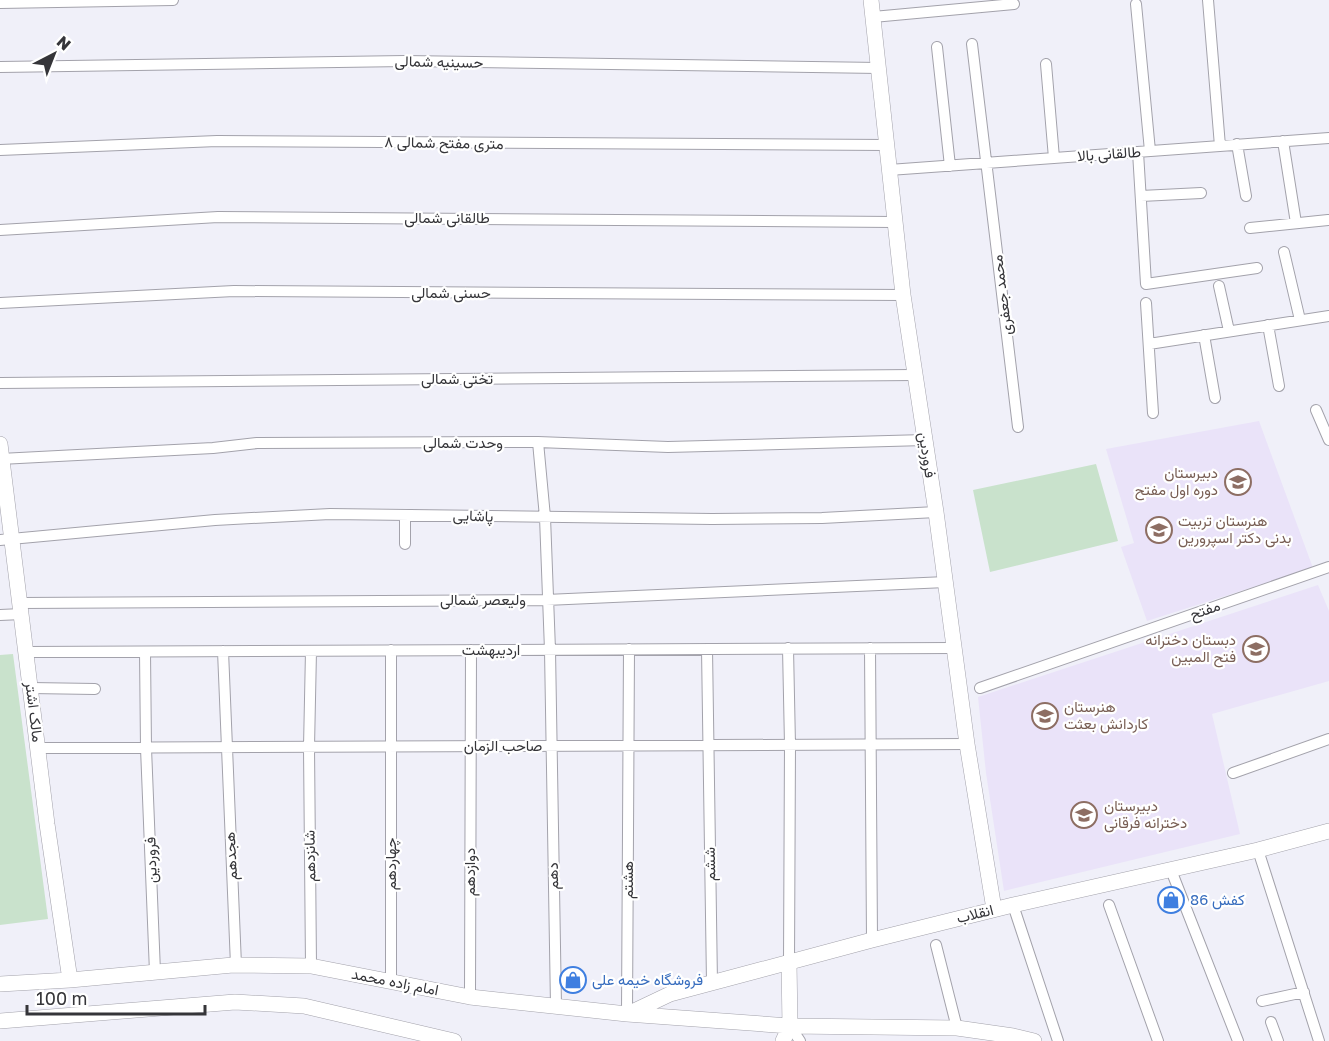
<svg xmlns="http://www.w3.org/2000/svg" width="1329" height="1041" font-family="'Golos Text',Vazirmatn,sans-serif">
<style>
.education{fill:#eae3f9}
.green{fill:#c9e2cc}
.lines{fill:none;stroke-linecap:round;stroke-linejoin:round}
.street-casing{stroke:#a3a2ab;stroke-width:12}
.secondary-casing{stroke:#a3a2ab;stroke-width:16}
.street{stroke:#fff;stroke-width:10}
.secondary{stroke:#fff;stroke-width:15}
.labels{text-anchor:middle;stroke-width:4.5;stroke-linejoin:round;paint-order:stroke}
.street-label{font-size:15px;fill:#353539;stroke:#fff}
.education-label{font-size:15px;fill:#785e54;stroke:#fff;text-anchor:start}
.shop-label{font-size:15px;fill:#366cbe;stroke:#fff;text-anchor:start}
</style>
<rect width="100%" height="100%" fill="#f0f0f9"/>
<path class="education" d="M 1259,421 L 1313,568 L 1147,621 L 1121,547 L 1134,543 L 1106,449 Z
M 1318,585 L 1329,611 L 1329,681 L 1212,714 L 1240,834 L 1004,891 L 986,773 L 978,697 Z"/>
<path class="green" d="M 1096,464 L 1118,541 L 990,572 L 973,490 Z
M 13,654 L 48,919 L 0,925 L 0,655 Z"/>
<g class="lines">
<defs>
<path id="street" d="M 1208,0 L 1220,146
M 0,3 L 173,0
M 1136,4 L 1150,151
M 873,17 L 1014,4
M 972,44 L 1018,427
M 937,47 L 950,166
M 1046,64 L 1054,158
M 0,67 L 405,61 L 879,68
M 1283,141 L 1296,223
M 1237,144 L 1246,196
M 0,150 L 217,141 L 887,145
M 1138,152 L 1146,284 L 1257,268
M 889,170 L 1329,138
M 1141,196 L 1201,193
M 1250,228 L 1328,220
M 0,230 L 218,217 L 894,222
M 1284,252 L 1300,320
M 1219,286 L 1229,331
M 0,303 L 234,291 L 903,295
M 1146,303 L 1153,413
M 1268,325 L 1279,386
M 1204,335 L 1215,398
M 1149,344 L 1329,316
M 0,383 L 914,375
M 1316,410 L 1329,440
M 538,442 L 545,517 L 550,650 L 556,1006
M 0,459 L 213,448 L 257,443 L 538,442 L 668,447 L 925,440
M 0,540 L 215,520 L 330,514 L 712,519 L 822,518 L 936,512
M 405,544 L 405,515
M 20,603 L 546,600 L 946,582
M 0,615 L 22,614
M 788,648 L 790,745 L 789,962
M 870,648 L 872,940
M 707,649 L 712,983
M 223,651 L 236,965
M 311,651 L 309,747 L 311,966
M 27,652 L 954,648
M 145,652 L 146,748 L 155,972
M 31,688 L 95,689
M 980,688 L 1329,567
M 39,748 L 967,744
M 1233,773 L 1329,739
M 1258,850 L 1319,1041
M 1171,870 L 1238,1041
M 1013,905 L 1058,1041
M 1109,905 L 1158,1041
M 936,945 L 957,1028
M 391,981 L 391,650
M 470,997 L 471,650
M 1262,1001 L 1304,992
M 627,1014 L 629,649
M 1271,1022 L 1278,1041
M 790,1026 L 800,1041"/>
<path id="secondary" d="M 871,0 L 903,295 L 936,512 L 967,744 L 994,909
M 0,444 L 47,824 L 70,980
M 0,984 L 70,980 L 233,965 L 311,966 L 470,997 L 627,1014 L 790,1026 L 957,1028 L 1013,1036 L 1034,1041
M 630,1013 L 670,994 L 872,940 L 1013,905 L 1258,850 L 1329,831
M 0,1021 L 235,1002 L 304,1006 L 454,1041
M 783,1041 L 790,1026 L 789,962"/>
</defs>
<use href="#street" class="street-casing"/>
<use href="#secondary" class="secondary-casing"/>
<use href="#street" class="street"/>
<use href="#secondary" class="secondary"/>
</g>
<defs>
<symbol id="school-ring" viewBox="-11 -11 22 22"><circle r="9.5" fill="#fff" stroke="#8d6e63" stroke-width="1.5"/><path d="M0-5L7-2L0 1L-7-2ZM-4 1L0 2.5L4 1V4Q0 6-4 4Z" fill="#8d6e63"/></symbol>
<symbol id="shop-ring" viewBox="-11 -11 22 22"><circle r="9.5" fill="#fff" stroke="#3f7fe0" stroke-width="1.5"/><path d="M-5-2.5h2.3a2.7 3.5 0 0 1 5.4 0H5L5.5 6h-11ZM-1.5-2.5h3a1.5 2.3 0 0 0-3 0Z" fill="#3f7fe0"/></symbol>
</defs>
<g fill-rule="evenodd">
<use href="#school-ring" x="1223" y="467" width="30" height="30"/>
<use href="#school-ring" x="1144" y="515" width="30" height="30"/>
<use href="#school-ring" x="1241" y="634" width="30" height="30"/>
<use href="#school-ring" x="1030" y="701" width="30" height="30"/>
<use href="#school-ring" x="1069" y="800" width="30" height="30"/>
<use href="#shop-ring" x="1156" y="885" width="30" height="30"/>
<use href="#shop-ring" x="558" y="965" width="30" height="30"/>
</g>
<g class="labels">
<g class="street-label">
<text transform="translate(439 62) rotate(1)" y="5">حسینیه شمالی</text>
<text transform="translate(444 143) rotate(1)" y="5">۸ متری مفتح شمالی</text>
<text transform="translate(1109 154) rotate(-4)" y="5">طالقانی بالا</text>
<text x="447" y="223">طالقانی شمالی</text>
<text x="451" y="298">حسنی شمالی</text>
<text transform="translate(1002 295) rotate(-97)" y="5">محمد جعفری</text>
<text x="457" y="384">تختی شمالی</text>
<text x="463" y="448">وحدت شمالی</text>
<text transform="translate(927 455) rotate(81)" y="5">فروردین</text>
<text transform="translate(473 516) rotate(2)" y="5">پاشایی</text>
<text x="483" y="605">ولیعصر شمالی</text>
<text transform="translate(1205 610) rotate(-19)" y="5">مفتح</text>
<text x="491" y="655">اردیبهشت</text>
<text transform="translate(34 712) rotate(83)" y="5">مالک اشتر</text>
<text x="503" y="751">صاحب الزمان</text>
<text transform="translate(231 856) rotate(-93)" y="5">هجدهم</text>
<text transform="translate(310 856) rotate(-91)" y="5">شانزدهم</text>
<text transform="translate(151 860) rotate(-92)" y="5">فروردین</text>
<text transform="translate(391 864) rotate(-90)" y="5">چهاردهم</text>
<text transform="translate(710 864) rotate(-91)" y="5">ششم</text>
<text transform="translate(470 872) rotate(-90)" y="5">دوازدهم</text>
<text transform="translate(553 876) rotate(-91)" y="5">دهم</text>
<text transform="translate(628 880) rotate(-90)" y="5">هشتم</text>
<text transform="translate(975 914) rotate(-14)" y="5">انقلاب</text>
<text transform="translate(395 982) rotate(11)" y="5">امام زاده محمد</text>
</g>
<g class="education-label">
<text x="1218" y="478" text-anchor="end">دبیرستان<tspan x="1218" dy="17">دوره اول مفتح</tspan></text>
<text x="1178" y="526">هنرستان تربیت<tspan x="1178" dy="17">بدنی دکتر اسپرورین</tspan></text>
<text x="1236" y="645" text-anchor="end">دبستان دخترانه<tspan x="1236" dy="17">فتح المبین</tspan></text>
<text x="1064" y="712">هنرستان<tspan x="1064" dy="17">کاردانش بعثت</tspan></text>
<text x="1104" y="811">دبیرستان<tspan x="1104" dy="17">دخترانه فرقانی</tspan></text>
</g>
<g class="shop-label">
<text x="1190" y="905">کفش 86</text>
<text x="592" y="985">فروشگاه خیمه علی</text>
</g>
</g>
<g transform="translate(54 54) rotate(42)" stroke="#ffffff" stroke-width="4.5" paint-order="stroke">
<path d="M0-4.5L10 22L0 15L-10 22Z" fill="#353539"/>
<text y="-9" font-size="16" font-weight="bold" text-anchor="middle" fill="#353539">N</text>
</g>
<path d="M27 1005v9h178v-9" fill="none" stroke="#353539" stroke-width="3"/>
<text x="36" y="1005" font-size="18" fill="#353539" stroke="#ffffff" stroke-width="4.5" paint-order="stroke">100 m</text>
</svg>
